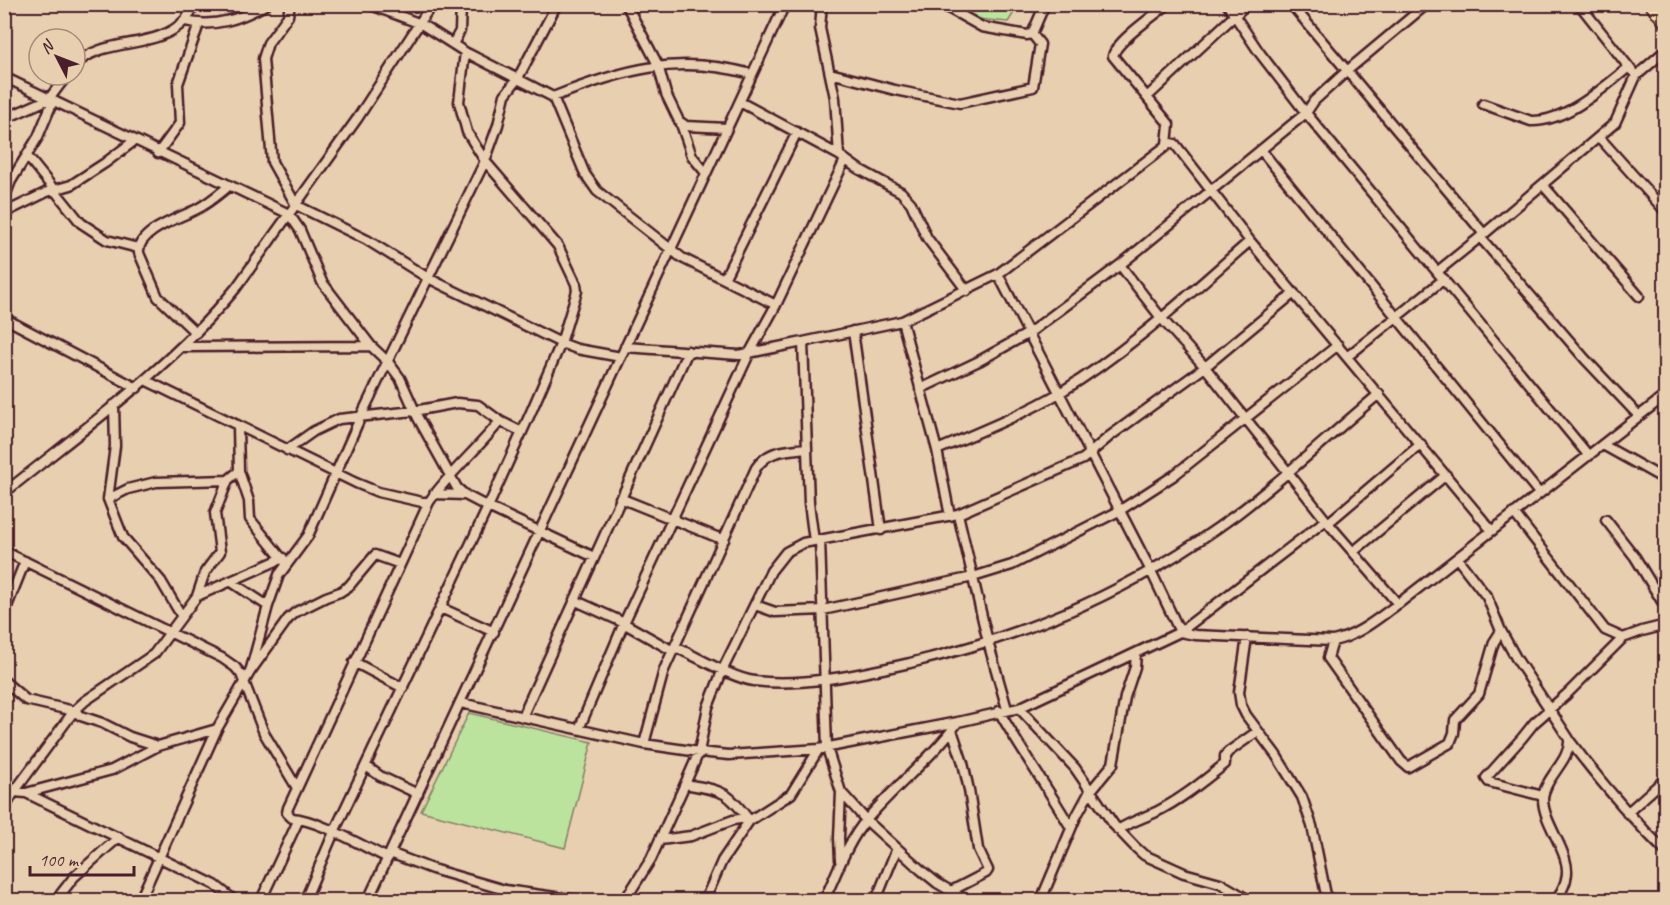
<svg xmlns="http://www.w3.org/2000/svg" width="1670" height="905" font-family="Caveat,sans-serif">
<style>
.garden{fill:#bbe39e;stroke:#828164;stroke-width:1.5}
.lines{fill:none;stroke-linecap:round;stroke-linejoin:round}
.minor-casing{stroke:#4a1f2b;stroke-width:13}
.highway-casing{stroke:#4a1f2b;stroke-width:16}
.minor{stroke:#e8cfb0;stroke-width:8}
.highway{stroke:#f9deab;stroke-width:12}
</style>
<rect width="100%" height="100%" fill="#e8cfb0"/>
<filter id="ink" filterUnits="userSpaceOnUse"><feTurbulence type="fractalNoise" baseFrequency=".0167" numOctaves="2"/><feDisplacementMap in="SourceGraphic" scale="12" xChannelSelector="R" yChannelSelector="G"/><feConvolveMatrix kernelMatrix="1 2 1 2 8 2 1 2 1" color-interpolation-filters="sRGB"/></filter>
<g filter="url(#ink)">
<path class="garden" d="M 945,5 L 1019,5 L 1008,22 L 978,19 Z
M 469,713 L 592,742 L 565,848 L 421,811 Z"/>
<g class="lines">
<defs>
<path id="minor" d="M 290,4 L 288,16 L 268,43 L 263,59 L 272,162 L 296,205 L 367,240 L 428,278 L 561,343 L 577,349 L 621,357
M 368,4 L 421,24 L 465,52 L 553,97 L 585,174 L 597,191 L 682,258 L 776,305
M 626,4 L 658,65 L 666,94 L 679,121 L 686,126 L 727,128
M 822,4 L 820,28 L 835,98 L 839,155
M 1227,4 L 1259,52 L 1306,113 L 1589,456
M 1291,4 L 1484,234 L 1438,271
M 1579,4 L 1632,71
M 185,21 C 215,28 240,19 267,4
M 1032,34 L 1045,4
M 453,44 L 460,31 L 461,4
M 75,65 C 103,36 157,51 185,20 C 189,16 192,9 195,4
M 830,73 L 895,90 L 960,103 L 1033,87 L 1040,44 L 1032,34 L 1027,35 L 982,27 L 941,4
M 4,77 L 289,214 L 300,230 L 322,282 L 371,346 L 388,362 L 400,378 L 418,418 L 457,488 L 465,495 L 488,507 L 594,557
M 553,97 C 624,69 677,54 752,74
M 1147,97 L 1247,4
M 740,102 L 839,155 L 857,168 L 901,192 L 911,203 L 927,238 L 967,291
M 1483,104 L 1531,121 C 1566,122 1603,88 1629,67
M 4,119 L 49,99 L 67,75
M 681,124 L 692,156 L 706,173
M 1599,137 L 1666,212
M 1167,144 L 1169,124 L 1113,56 C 1116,41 1155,15 1168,4
M 1261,150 L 1539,493
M 158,153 L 180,123 L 178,84 L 199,24
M 27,156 L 81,223 L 107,240 L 138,248
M 1543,185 L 1639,296
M 4,199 L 11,181 L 38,137 L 53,101
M 4,213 L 47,192 L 71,185 L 105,163 L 134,141
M 1484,234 L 1615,123 L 1636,76 L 1666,50
M 1480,237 L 1585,359 L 1639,416
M 1120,265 L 1162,319 L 1205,367 L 1328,523 L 1398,604
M 998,274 L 1151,571 L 1180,632 L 1326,520
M 724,279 L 797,132
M 4,318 L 137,388
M 902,321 L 937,450 L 950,516
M 853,331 L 881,530
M 196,333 L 158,297 L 139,253 C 136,231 182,217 197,209 C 209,203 219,194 229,186
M 183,347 L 371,346
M 625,347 L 739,355 L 803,342
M 1348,356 L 1444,279
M 145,380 L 356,483 L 378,492 L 422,502 L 429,502 C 450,472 478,449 500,421
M 920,389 L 979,361 L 1029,333 L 1120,265 L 1306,113 L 1314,101 L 1348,70 L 1427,4
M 114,405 L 115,446 L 108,499 L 123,537 L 161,581 L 181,615
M 238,426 L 239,471 L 249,501 L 250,519 L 284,561
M 1603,445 L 1666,480
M 287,450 L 314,431 L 339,419 L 414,411 L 457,403 L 478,405 L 500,421 L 522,432
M 937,450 C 979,432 1022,415 1061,392 C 1130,350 1189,294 1250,241
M 4,493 C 85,428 170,368 236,288 L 357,119 L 432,4
M 434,494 L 465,495
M 620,498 L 724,540
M 108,499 L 128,489 L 156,482 L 228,480
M 1514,513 L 1605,630 L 1623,638
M 958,514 L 988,642 L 1007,709
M 1606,520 L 1635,557 L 1666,608
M 1328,523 L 1421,444
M 820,540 L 827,748 L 841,792 L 866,820 L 921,870 L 937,883 L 966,900
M 814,541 L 809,503 L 803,342 L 902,321 L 998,274 L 1170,143 L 1175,144 L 1250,241 L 1492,531
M 4,551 L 222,658 L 235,667 L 241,674 L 264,733 L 297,788
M 1353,552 L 1446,475
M 1457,558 L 1487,597 L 1501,631 L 1516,658 L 1569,739 C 1571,761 1544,777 1543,799 C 1543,825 1573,855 1566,879 C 1565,886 1560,893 1557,900
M 230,581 L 268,606
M 197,596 L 205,572 L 220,552 L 215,513 L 228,480 L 239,471
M 574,600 L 618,620 L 673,651
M 755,605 L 775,612 L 823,610 L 973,577 L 1012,565 L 1119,511 L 1173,476 L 1338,345
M 441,608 L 494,632
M 4,614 L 25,561
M 1247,637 L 1239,692 L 1241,705 L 1246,715 L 1276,755 L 1302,797 L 1312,826 L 1327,900
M 1333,641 L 1328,658 L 1401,761 L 1408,767 L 1450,743 L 1454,733 L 1455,720 L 1479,694 L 1494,642 L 1501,631
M 675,647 C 696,656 732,678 754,681 C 804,687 861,674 910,663 C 1035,633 1134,590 1237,514 C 1286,477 1332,433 1379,394
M 354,662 L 403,688
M 250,672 L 268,606 L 279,575 L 308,536 L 361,416 L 485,161 L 498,125 L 505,95 L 518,78 L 557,4
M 4,681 L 26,700 L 74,711 L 81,716 L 102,723 L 130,737 L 158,746
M 461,703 L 644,744 L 699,752 L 729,755 L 819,749 L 958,722 L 1019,708 L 1180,632 L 1195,635 L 1333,641 C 1358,636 1378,618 1398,604 L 1666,395
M 1019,708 L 1075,768 L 1114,825 L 1135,847 L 1144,855 L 1184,873 L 1220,883 L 1249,900
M 999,711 C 1021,751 1048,788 1071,828
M 522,717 L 688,351
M 579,729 L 624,623 L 749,354 L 776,305 L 845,160
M 1569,740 C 1599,780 1630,817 1666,852
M 644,744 L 664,670 L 756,468 C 769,449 786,451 806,448
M 366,766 L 380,776 L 418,794
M 685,784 C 722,791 726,789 749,820
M 4,787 L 14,792 L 26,793 L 199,877 L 215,885 L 234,900
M 26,793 L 112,770 L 158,746 L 217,729
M 1543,796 L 1489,782 L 1486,778 L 1522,738 L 1534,723 L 1567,694 L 1623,638 L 1642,631 L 1666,625
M 4,809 L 14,792 L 74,711 L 85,701 L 154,654 L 197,596 L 283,558
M 1627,813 L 1666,778
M 1118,830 C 1130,822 1143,818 1156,812 C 1182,799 1203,781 1225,764 L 1225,756 L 1228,752 L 1258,731
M 660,840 L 691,836 L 733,820 L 747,818
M 390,853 L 432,869 L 505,890 L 577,900
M 388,858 C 362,846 319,820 292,818 L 287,813 L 288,808 L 429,502
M 840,860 L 839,838 L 841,792
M 951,891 L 986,873 L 988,870 L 978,849 L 969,790 L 963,763 L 952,730
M 56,900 L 74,877 L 119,837
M 140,900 L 217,729 L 250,672 L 288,619 L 296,612 L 326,597 L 340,592 L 349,586 L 375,555 L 400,564
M 261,900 L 299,819
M 305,900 L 334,832 L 488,507 L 531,412 L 561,343 L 577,291 L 576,284 L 558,246 L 485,161 L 467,132 L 459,102 L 465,52
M 368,900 L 785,4
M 625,900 L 651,859 L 685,784 L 699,752 L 708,707 L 723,669 L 771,571 L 786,552 L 803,543 L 958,514 L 1083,459 L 1110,436 L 1205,367 L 1294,293
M 705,900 L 722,861 L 749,821 L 791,794 L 819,749
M 824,900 C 837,873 847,842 867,819 C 896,785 932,758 958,722
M 876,900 L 897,848
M 1041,900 L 1076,817 L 1089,793 L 1113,764 L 1125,697 L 1135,667 L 1136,653"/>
<path id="highway" d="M 1651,4 L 1666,22"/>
</defs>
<use href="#minor" class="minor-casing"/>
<use href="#highway" class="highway-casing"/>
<use href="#minor" class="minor"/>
<use href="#highway" class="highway"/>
</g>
</g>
<rect width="1670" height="905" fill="none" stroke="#e8cfb0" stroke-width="24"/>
<rect x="12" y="12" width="1646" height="881" fill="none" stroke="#4a1f2b" stroke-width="2" filter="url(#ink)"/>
<g transform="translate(57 57) rotate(312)"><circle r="28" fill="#e8cfb0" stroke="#a9897b" stroke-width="1.5"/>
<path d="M0-4.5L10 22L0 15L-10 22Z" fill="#4a1f2b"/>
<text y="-9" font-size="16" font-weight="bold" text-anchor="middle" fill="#4a1f2b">N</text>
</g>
<path d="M30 866v9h104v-9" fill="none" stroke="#4a1f2b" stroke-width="3"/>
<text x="39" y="866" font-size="18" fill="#4a1f2b" stroke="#e8cfb0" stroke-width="4.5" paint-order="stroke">100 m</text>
</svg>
